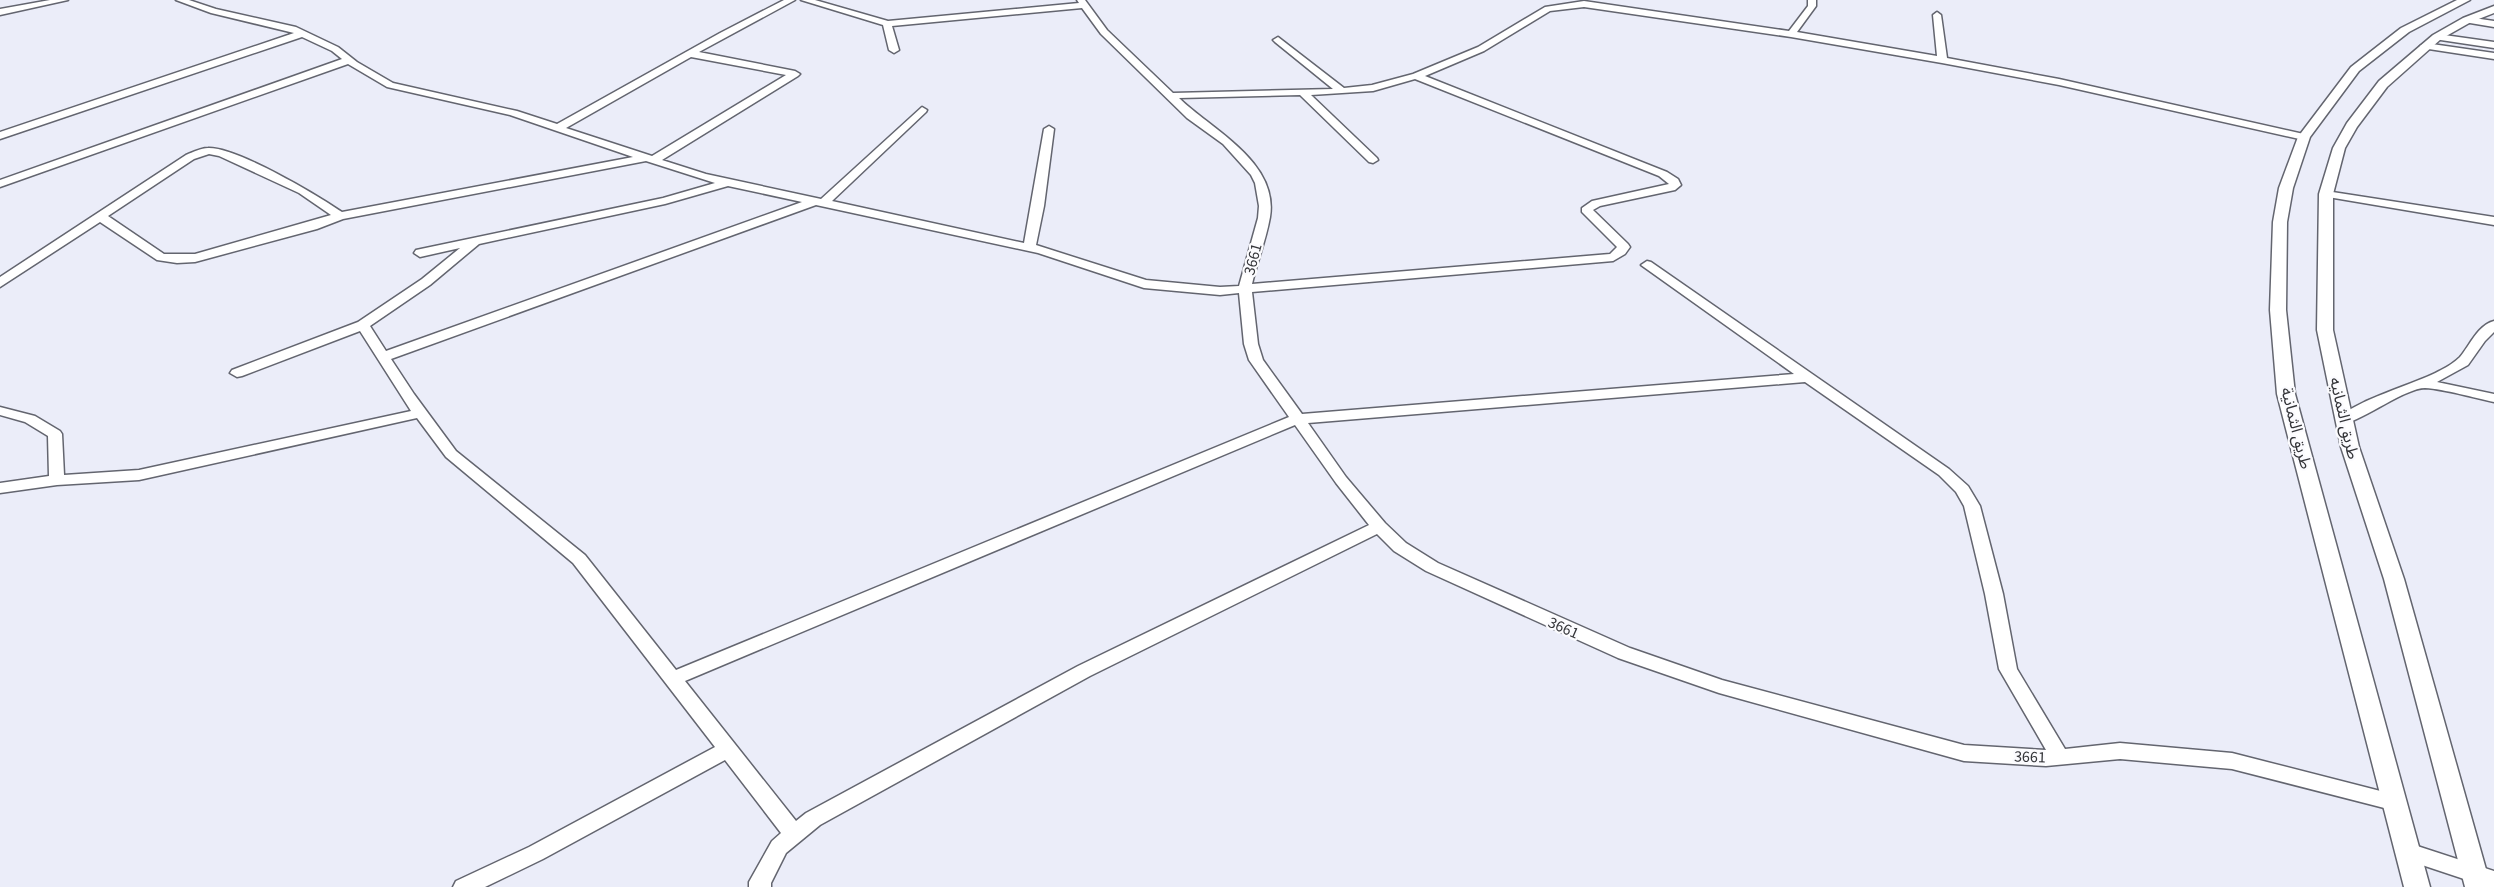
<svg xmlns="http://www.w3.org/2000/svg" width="2494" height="887" font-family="'Source Sans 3','Noto Sans Arabic',sans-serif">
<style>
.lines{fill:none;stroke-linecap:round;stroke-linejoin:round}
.minor-casing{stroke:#63656f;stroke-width:3}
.tertiary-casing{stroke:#63656f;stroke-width:3}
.minor{fill:#fff;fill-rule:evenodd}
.tertiary{fill:#fff;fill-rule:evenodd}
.labels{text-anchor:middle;stroke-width:4.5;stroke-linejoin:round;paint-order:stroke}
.street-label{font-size:16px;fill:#343539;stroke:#fbfbfe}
</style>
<rect width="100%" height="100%" fill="#ebedf9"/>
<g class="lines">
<defs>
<path id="minor" d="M 50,0 L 68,0 L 0,15 L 0,9 Z
M 176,0 L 189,0 L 216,9 L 296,27 L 338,47 L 357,62 L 393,83 L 517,111 L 557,124 L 720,33 L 784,0 L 795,0 L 699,52 L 795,71 L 800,74 L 798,76 L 662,160 L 706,174 L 821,199 L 922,107 L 927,110 L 926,112 L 832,201 L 1024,243 L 1044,129 L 1049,126 L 1054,129 L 1044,206 L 1036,245 L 1146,280 L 1220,287 L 1239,286 L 1258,218 L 1259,206 L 1255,183 L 1251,175 L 1223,144 L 1187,118 L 1101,34 L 1082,8 L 892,26 L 899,50 L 894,53 L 889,50 L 883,25 L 801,0 L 815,0 L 888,21 L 1079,3 L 1077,0 L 1085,0 L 1107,30 L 1173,93 L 1333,89 L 1275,42 L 1273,40 L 1278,37 L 1344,88 L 1372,85 L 1413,74 L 1478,47 L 1545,7 L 1584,1 L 1789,31 L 1808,6 L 1808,0 L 1816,0 L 1816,6 L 1797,32 L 1937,56 L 1933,15 L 1937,12 L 1941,15 L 1947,58 L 2059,79 L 2308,135 L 2308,139 L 2304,140 L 2059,85 L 1942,63 L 1791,37 L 1584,7 L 1550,11 L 1484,51 L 1425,76 L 1667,172 L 1678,179 L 1681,185 L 1675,190 L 1600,206 L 1593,210 L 1628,244 L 1630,247 L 1625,254 L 1613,261 L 1252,292 L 1258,344 L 1263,360 L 1302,414 L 1794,374 L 1641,265 L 1647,261 L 1651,262 L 1949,469 L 1968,486 L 1980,506 L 2003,594 L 2017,669 L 2065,749 L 2120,743 L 2232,753 L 2396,795 L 2403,797 L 2406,803 L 2403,809 L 2396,811 L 2232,769 L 2120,759 L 2046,766 L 1964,761 L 1719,693 L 1618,658 L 1426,571 L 1394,551 L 1377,534 L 1090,676 L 820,825 L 786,853 L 771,883 L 771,887 L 749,887 L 749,882 L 772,841 L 781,833 L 725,760 L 543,859 L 485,887 L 453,887 L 456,881 L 529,847 L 715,747 L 573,563 L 446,457 L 417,418 L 139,480 L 57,485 L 0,493 L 0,483 L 49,476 L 48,436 L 25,422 L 0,415 L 0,407 L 35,416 L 60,431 L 62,434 L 64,475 L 139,470 L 411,411 L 360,331 L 242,376 L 237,377 L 230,373 L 232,370 L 358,322 L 422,279 L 460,248 L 420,257 L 414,253 L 416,250 L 663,198 L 715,183 L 646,161 L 343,219 L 317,229 L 195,262 L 177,263 L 157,260 L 100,222 L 0,287 L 0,277 L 186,155 C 193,152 201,148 208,148 C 237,147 317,195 342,212 L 633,157 L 510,115 L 387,87 L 348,64 L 0,187 L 0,180 L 342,59 L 332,51 L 302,37 L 0,139 L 0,132 L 294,33 L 211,13 ZM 691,57 L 786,75 L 652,156 L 566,128 ZM 1415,79 L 1659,176 L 1669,184 L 1592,201 L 1582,208 L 1582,212 L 1617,247 L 1610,254 L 1252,284 C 1257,262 1266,240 1270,217 C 1279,162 1212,130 1179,98 L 1300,95 L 1369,162 L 1373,163 L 1378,160 L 1377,158 L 1311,95 L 1373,91 ZM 209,154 L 219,156 L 299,193 L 331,215 L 195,254 L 164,254 L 108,216 L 194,159 ZM 728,186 L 802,202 L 386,351 L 370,326 L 430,285 L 479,244 L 665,204 ZM 816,205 L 1038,253 L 1144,288 L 1220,295 L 1239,293 L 1244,344 L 1249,360 L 1289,417 L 676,670 L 585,555 L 456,451 L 414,394 L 391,359 ZM 1805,382 L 1939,475 L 1956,492 L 1964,506 L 1985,594 L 1999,669 L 2046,750 L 1964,745 L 1722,680 L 1630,648 L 1438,563 L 1406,543 L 1385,523 L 1346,477 L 1308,423 ZM 1295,425 L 1336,483 L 1369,525 L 1078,666 L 806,813 L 796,821 L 685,681 Z
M 2467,17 L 2494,21 L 2494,27 L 2464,22 L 2463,20 Z
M 2437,34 L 2494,42 L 2494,48 L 2434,39 L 2432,37 Z
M 2425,43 L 2494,53 L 2494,59 L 2422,48 L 2420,46 Z
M 2326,191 L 2494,217 L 2494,225 L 2322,196 L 2322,192 Z
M 2494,321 L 2494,332 L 2485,341 L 2468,365 L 2437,382 L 2494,394 L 2494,402 C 2475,398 2444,389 2425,388 C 2406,388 2364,419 2344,424 L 2337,420 C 2352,401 2416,384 2441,370 C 2447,367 2455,362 2460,357 C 2470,345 2478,325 2494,321 Z
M 2408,843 L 2494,871 L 2494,887 L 2488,887 L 2401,858 L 2398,852 L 2401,846 Z"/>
<path id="tertiary" d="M 2457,0 L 2470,0 L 2409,32 L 2359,71 L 2310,137 L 2293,188 L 2287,222 L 2286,310 L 2295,394 L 2430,887 L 2404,887 L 2277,394 L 2270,310 L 2273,222 L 2279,188 L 2298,137 L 2351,67 L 2401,28 Z
M 2494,6 L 2494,13 L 2471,22 L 2441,39 L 2387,87 L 2357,127 L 2345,148 L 2333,194 L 2333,330 L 2359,447 L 2404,579 L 2491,887 L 2465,887 L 2384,579 L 2341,447 L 2317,330 L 2319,194 L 2333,148 L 2347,123 L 2379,81 L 2433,35 L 2463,18 Z"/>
</defs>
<use href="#minor" class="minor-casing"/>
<use href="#tertiary" class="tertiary-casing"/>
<use href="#minor" class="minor"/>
<use href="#tertiary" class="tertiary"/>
</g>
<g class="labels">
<g class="street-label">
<text transform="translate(1252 259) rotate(-75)" y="6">3661</text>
<text transform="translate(2345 418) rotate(77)" y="6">طريق الثمانيه</text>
<text transform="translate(2297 428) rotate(76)" y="6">طريق الثمانية</text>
<text transform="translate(1564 627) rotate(24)" y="6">3661</text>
<text transform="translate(2030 756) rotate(2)" y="6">3661</text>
</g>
</g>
</svg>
